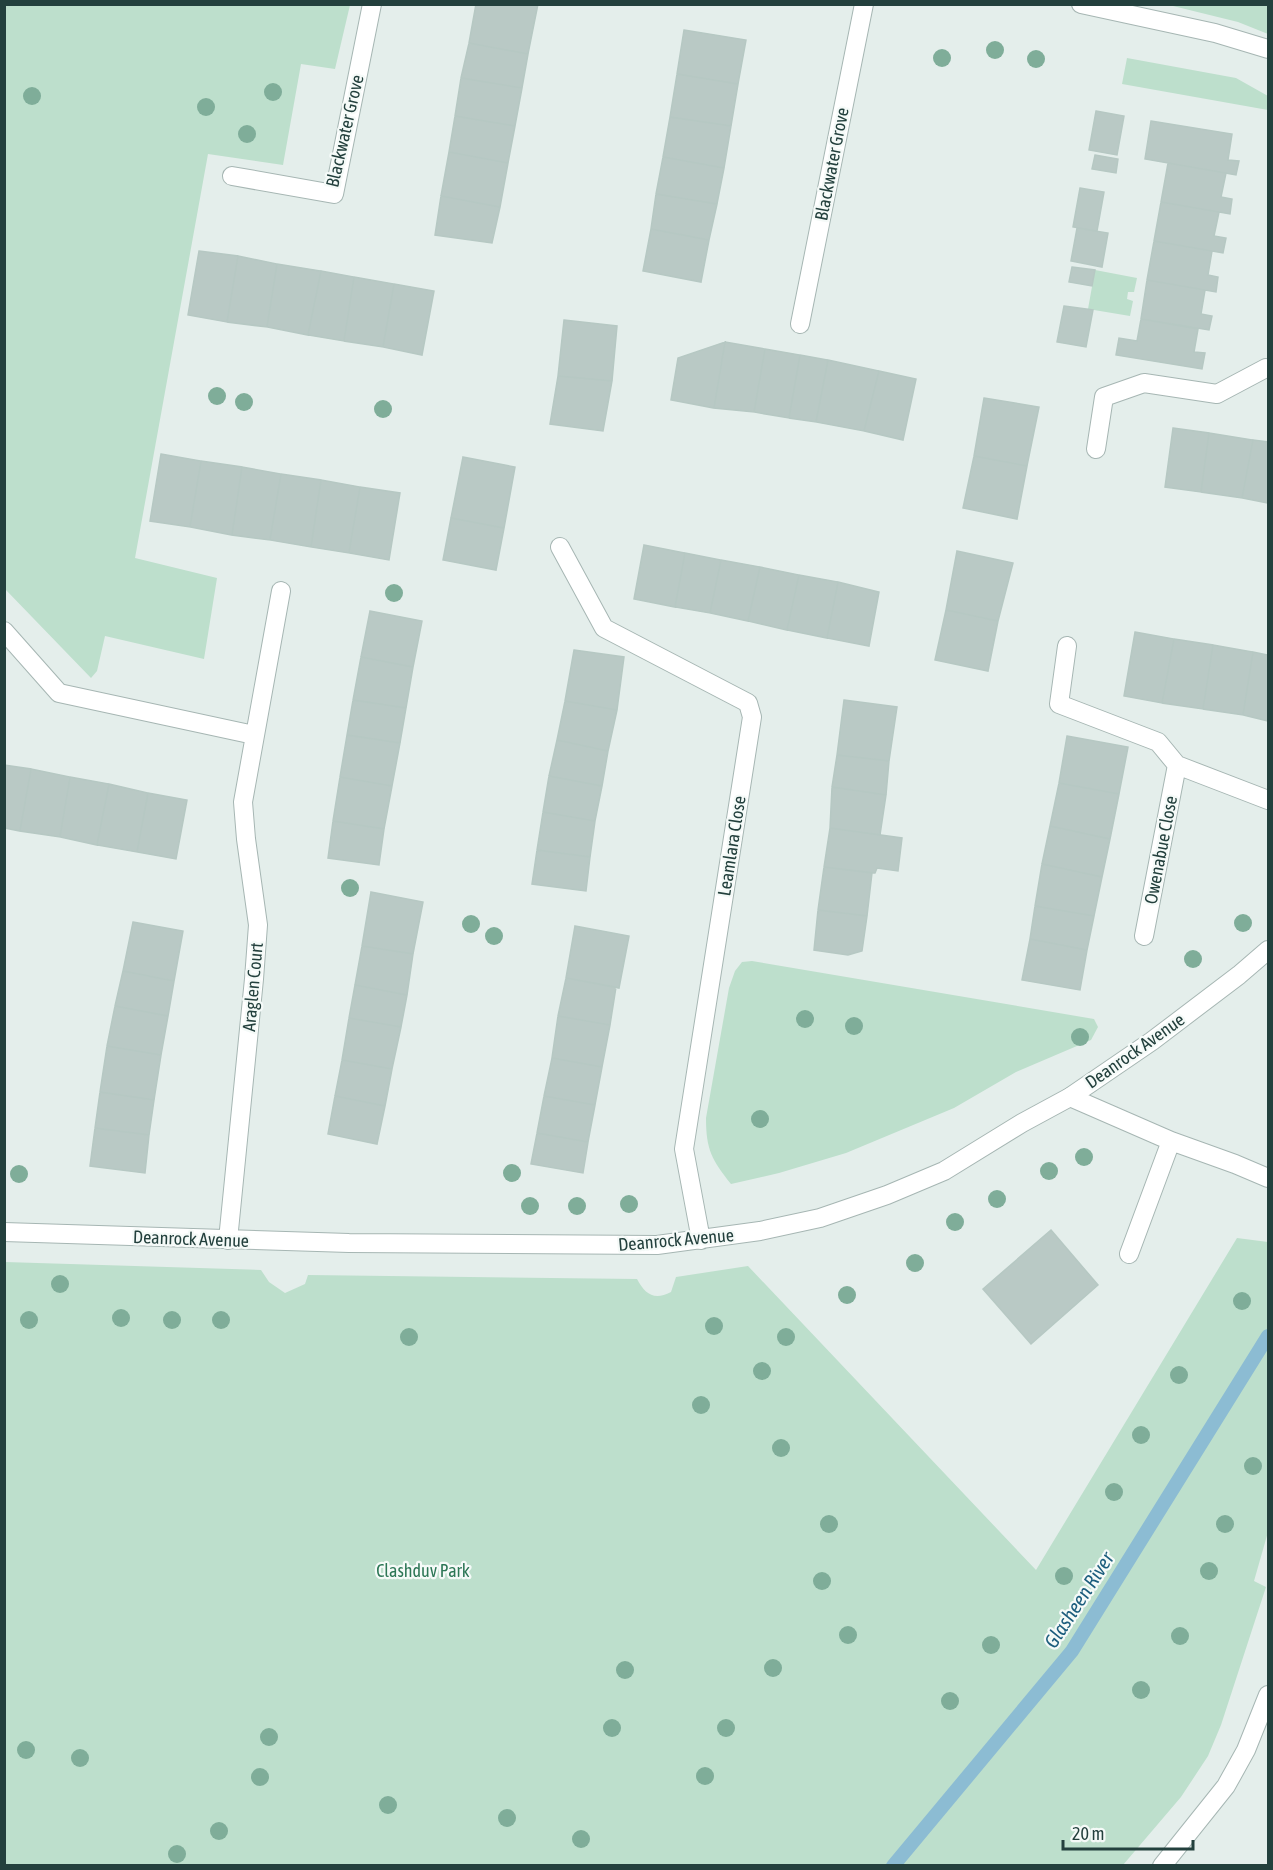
<svg xmlns="http://www.w3.org/2000/svg" width="1273" height="1870" font-family="'Asap Condensed',sans-serif">
<style>
.green{fill:#bddfcc}
.lines{fill:none;stroke-linecap:round;stroke-linejoin:round}
.stream{stroke:#8cbcd3;stroke-width:14}
.building{fill:#b9c9c5;stroke:#b6c8c3;stroke-width:1.5}
.service-casing{stroke:#a6b6b3;stroke-width:20}
.minor-casing{stroke:#a6b6b3;stroke-width:20}
.service{stroke:#fff;stroke-width:18}
.minor{stroke:#fff;stroke-width:18}
.tree{fill:#7fad99}
.labels{text-anchor:middle;stroke-width:4.5;stroke-linejoin:round;paint-order:stroke}
.street-label{font-size:18px;fill:#23403d;stroke:#f5faf8}
.park-label{font-size:18px;fill:#2d7756;stroke:#f5faf8}
.water-label{font-size:20px;font-style:italic;fill:#1c5d7d;stroke:#f5faf8}
</style>
<rect width="100%" height="100%" fill="#e4eeeb"/>
<path class="green" d="M 4,5 L 350,5 L 335,69 L 301,64 L 283,165 L 208,154 L 135,558 L 217,578 L 204,659 L 105,636 L 97,671 L 91,678 L 5,589 Z
M 1169,5 L 1268,5 L 1268,34 L 1238,22 Z
M 1127,58 L 1236,78 L 1268,96 L 1268,110 L 1122,84 Z
M 1095,270 L 1137,278 L 1134,292 L 1128,292 L 1127,299 L 1133,301 L 1130,316 L 1088,309 Z
M 752,961 L 1094,1019 L 1098,1027 L 1091,1040 L 1016,1072 L 954,1108 L 846,1153 L 779,1173 L 731,1184 C 712,1160 706,1150 706,1118 L 729,988 L 735,971 L 742,962 Z
M 1237,1238 L 1268,1242 L 1268,1532 L 1254,1581 L 1266,1587 L 1221,1725 L 1208,1756 L 1181,1797 L 1123,1865 L 5,1865 L 5,1262 L 261,1270 L 269,1282 L 285,1293 L 305,1284 L 308,1275 L 637,1279 C 645,1294 654,1301 671,1292 L 676,1277 L 748,1266 L 1036,1570 Z"/>
<g class="lines">
<path class="stream" d="M 893,1866 L 1072,1651 L 1268,1336"/>
</g>
<path class="building" d="M 476,4 L 538,4 L 528,54 L 469,43 Z
M 684,30 L 746,40 L 738,84 L 677,74 Z
M 469,43 L 528,54 L 522,88 L 461,78 Z
M 677,74 L 738,84 L 731,126 L 670,117 Z
M 461,78 L 522,88 L 515,126 L 455,116 Z
M 1096,111 L 1124,116 L 1117,155 L 1089,150 Z
M 455,116 L 515,126 L 508,163 L 449,152 Z
M 670,117 L 731,126 L 724,168 L 663,157 Z
M 1151,121 L 1232,134 L 1228,160 L 1239,161 L 1236,175 L 1145,159 Z
M 449,152 L 508,163 L 500,207 L 441,196 Z
M 1095,155 L 1118,159 L 1116,173 L 1092,169 Z
M 663,157 L 724,168 L 717,204 L 656,194 Z
M 1168,163 L 1226,173 L 1221,197 L 1232,199 L 1230,214 L 1161,202 Z
M 1080,188 L 1104,192 L 1097,231 L 1073,227 Z
M 656,194 L 717,204 L 709,240 L 651,229 Z
M 441,196 L 500,207 L 492,243 L 435,235 Z
M 1161,202 L 1219,212 L 1214,236 L 1226,238 L 1223,253 L 1154,241 Z
M 1077,228 L 1108,233 L 1102,267 L 1071,261 Z
M 651,229 L 709,240 L 701,282 L 643,271 Z
M 1154,241 L 1212,251 L 1208,275 L 1218,277 L 1216,292 L 1147,280 Z
M 199,251 L 238,256 L 227,322 L 188,315 Z
M 238,256 L 277,264 L 267,327 L 227,322 Z
M 277,264 L 321,271 L 308,335 L 267,327 Z
M 1072,267 L 1095,270 L 1092,286 L 1069,282 Z
M 321,271 L 354,277 L 344,341 L 308,335 Z
M 354,277 L 394,284 L 383,347 L 344,341 Z
M 1147,280 L 1205,290 L 1201,314 L 1212,316 L 1209,330 L 1141,319 Z
M 394,284 L 434,291 L 422,355 L 383,347 Z
M 1064,306 L 1093,310 L 1086,347 L 1057,342 Z
M 1141,319 L 1198,329 L 1194,352 L 1205,353 L 1202,369 L 1116,355 L 1119,338 L 1137,341 Z
M 564,320 L 617,326 L 612,381 L 558,376 Z
M 725,342 L 714,408 L 671,400 L 678,358 Z
M 725,342 L 765,349 L 754,412 L 714,408 Z
M 765,349 L 800,355 L 789,418 L 754,412 Z
M 800,355 L 828,360 L 816,422 L 789,418 Z
M 828,360 L 879,371 L 864,431 L 816,422 Z
M 879,371 L 916,379 L 903,440 L 864,431 Z
M 558,376 L 612,381 L 603,431 L 550,424 Z
M 984,398 L 1039,407 L 1027,466 L 974,456 Z
M 1173,428 L 1209,433 L 1201,492 L 1165,487 Z
M 1209,433 L 1253,440 L 1242,498 L 1201,492 Z
M 1253,440 L 1268,442 L 1268,503 L 1242,498 Z
M 161,454 L 201,461 L 190,527 L 150,521 Z
M 974,456 L 1027,466 L 1017,519 L 963,508 Z
M 463,457 L 515,467 L 504,528 L 451,518 Z
M 201,461 L 242,467 L 232,535 L 190,527 Z
M 242,467 L 281,474 L 270,540 L 232,535 Z
M 281,474 L 321,480 L 311,547 L 270,540 Z
M 321,480 L 360,487 L 349,553 L 311,547 Z
M 360,487 L 400,493 L 389,560 L 349,553 Z
M 451,518 L 504,528 L 496,570 L 443,560 Z
M 644,545 L 685,553 L 675,607 L 634,599 Z
M 957,551 L 1013,563 L 998,621 L 946,610 Z
M 685,553 L 721,560 L 710,613 L 675,607 Z
M 721,560 L 760,567 L 748,621 L 710,613 Z
M 760,567 L 799,575 L 787,630 L 748,621 Z
M 799,575 L 838,582 L 827,638 L 787,630 Z
M 838,582 L 879,592 L 869,646 L 827,638 Z
M 946,610 L 998,621 L 988,671 L 935,660 Z
M 370,611 L 422,621 L 413,667 L 361,657 Z
M 1135,632 L 1174,639 L 1162,703 L 1124,696 Z
M 1174,639 L 1213,645 L 1203,709 L 1162,703 Z
M 1213,645 L 1253,652 L 1243,715 L 1203,709 Z
M 574,650 L 624,657 L 617,710 L 565,701 Z
M 1253,652 L 1268,655 L 1268,721 L 1243,715 Z
M 361,657 L 413,667 L 406,708 L 353,700 Z
M 353,700 L 406,708 L 400,743 L 347,735 Z
M 844,700 L 897,707 L 889,761 L 837,755 Z
M 565,701 L 617,710 L 608,751 L 557,740 Z
M 347,735 L 400,743 L 392,786 L 340,777 Z
M 1067,736 L 1128,747 L 1119,794 L 1059,783 Z
M 557,740 L 608,751 L 602,786 L 549,776 Z
M 837,755 L 889,761 L 886,795 L 832,787 Z
M 4,765 L 31,769 L 20,831 L 4,828 Z
M 31,769 L 70,777 L 60,837 L 20,831 Z
M 549,776 L 602,786 L 595,821 L 543,812 Z
M 70,777 L 109,784 L 97,845 L 60,837 Z
M 340,777 L 392,786 L 384,829 L 333,821 Z
M 1059,783 L 1119,794 L 1110,839 L 1050,826 Z
M 109,784 L 148,793 L 137,852 L 97,845 Z
M 832,787 L 886,795 L 880,835 L 830,828 Z
M 148,793 L 187,800 L 176,859 L 137,852 Z
M 543,812 L 595,821 L 590,857 L 537,850 Z
M 333,821 L 384,829 L 379,865 L 328,858 Z
M 1050,826 L 1110,839 L 1102,877 L 1042,864 Z
M 830,828 L 902,838 L 898,871 L 877,868 L 875,873 L 824,867 Z
M 537,850 L 590,857 L 586,891 L 532,884 Z
M 1042,864 L 1102,877 L 1094,916 L 1035,906 Z
M 824,867 L 872,873 L 867,916 L 818,910 Z
M 371,892 L 423,902 L 413,954 L 362,946 Z
M 1035,906 L 1094,916 L 1087,950 L 1030,939 Z
M 818,910 L 867,916 L 862,951 L 848,955 L 814,950 Z
M 133,922 L 183,931 L 174,981 L 123,971 Z
M 575,926 L 629,936 L 619,988 L 566,978 Z
M 1030,939 L 1087,950 L 1080,990 L 1022,980 Z
M 362,946 L 413,954 L 407,995 L 355,985 Z
M 123,971 L 174,981 L 168,1016 L 115,1006 Z
M 566,978 L 616,987 L 610,1025 L 558,1016 Z
M 355,985 L 407,995 L 401,1027 L 349,1018 Z
M 115,1006 L 168,1016 L 161,1055 L 107,1046 Z
M 558,1016 L 610,1025 L 602,1067 L 552,1058 Z
M 349,1018 L 401,1027 L 392,1069 L 342,1060 Z
M 107,1046 L 161,1055 L 154,1100 L 100,1092 Z
M 552,1058 L 602,1067 L 595,1105 L 544,1096 Z
M 342,1060 L 392,1069 L 385,1106 L 335,1096 Z
M 100,1092 L 154,1100 L 149,1135 L 95,1128 Z
M 335,1096 L 385,1106 L 377,1144 L 328,1134 Z
M 544,1096 L 595,1105 L 588,1142 L 537,1133 Z
M 95,1128 L 149,1135 L 145,1173 L 90,1166 Z
M 537,1133 L 588,1142 L 583,1173 L 531,1164 Z
M 1051,1230 L 1098,1285 L 1031,1344 L 983,1289 Z"/>
<g class="lines">
<defs>
<path id="service" d="M 1070,1097 L 1171,1141 L 1235,1164 L 1268,1178
M 1129,1254 L 1171,1141"/>
<path id="minor" d="M 1081,4 L 1215,33 L 1268,49
M 232,176 L 334,194 L 372,4
M 800,324 L 864,4
M 1096,449 L 1104,397 L 1144,383 L 1217,394 L 1266,368
M 560,547 L 604,628 L 748,703 L 752,717 L 684,1149 L 701,1240
M 4,631 L 59,693 L 254,735
M 1067,646 L 1059,704 L 1158,742 L 1177,765 L 1268,800
M 1144,936 L 1177,765
M 4,1232 L 349,1243 L 657,1245 L 760,1231 L 820,1218 L 887,1195 L 944,1171 L 1022,1123 L 1070,1097 L 1152,1041 L 1239,975 L 1268,950
M 228,1240 L 254,979 L 258,925 L 246,839 L 243,802 L 281,591
M 1162,1866 L 1226,1786 L 1246,1750 L 1268,1695"/>
</defs>
<use href="#service" class="service-casing"/>
<use href="#minor" class="minor-casing"/>
<use href="#service" class="service"/>
<use href="#minor" class="minor"/>
</g>
<g class="tree">
<circle cx="995" cy="50" r="9"/>
<circle cx="942" cy="58" r="9"/>
<circle cx="1036" cy="59" r="9"/>
<circle cx="273" cy="92" r="9"/>
<circle cx="32" cy="96" r="9"/>
<circle cx="206" cy="107" r="9"/>
<circle cx="247" cy="134" r="9"/>
<circle cx="217" cy="396" r="9"/>
<circle cx="244" cy="402" r="9"/>
<circle cx="383" cy="409" r="9"/>
<circle cx="394" cy="593" r="9"/>
<circle cx="350" cy="888" r="9"/>
<circle cx="1243" cy="923" r="9"/>
<circle cx="471" cy="924" r="9"/>
<circle cx="494" cy="936" r="9"/>
<circle cx="1193" cy="959" r="9"/>
<circle cx="805" cy="1019" r="9"/>
<circle cx="854" cy="1026" r="9"/>
<circle cx="1080" cy="1037" r="9"/>
<circle cx="760" cy="1119" r="9"/>
<circle cx="1084" cy="1157" r="9"/>
<circle cx="1049" cy="1171" r="9"/>
<circle cx="512" cy="1173" r="9"/>
<circle cx="19" cy="1174" r="9"/>
<circle cx="997" cy="1199" r="9"/>
<circle cx="629" cy="1204" r="9"/>
<circle cx="530" cy="1206" r="9"/>
<circle cx="577" cy="1206" r="9"/>
<circle cx="955" cy="1222" r="9"/>
<circle cx="915" cy="1263" r="9"/>
<circle cx="60" cy="1284" r="9"/>
<circle cx="847" cy="1295" r="9"/>
<circle cx="1242" cy="1301" r="9"/>
<circle cx="121" cy="1318" r="9"/>
<circle cx="29" cy="1320" r="9"/>
<circle cx="172" cy="1320" r="9"/>
<circle cx="221" cy="1320" r="9"/>
<circle cx="714" cy="1326" r="9"/>
<circle cx="409" cy="1337" r="9"/>
<circle cx="786" cy="1337" r="9"/>
<circle cx="762" cy="1371" r="9"/>
<circle cx="1179" cy="1375" r="9"/>
<circle cx="701" cy="1405" r="9"/>
<circle cx="1141" cy="1435" r="9"/>
<circle cx="781" cy="1448" r="9"/>
<circle cx="1253" cy="1466" r="9"/>
<circle cx="1114" cy="1492" r="9"/>
<circle cx="829" cy="1524" r="9"/>
<circle cx="1225" cy="1524" r="9"/>
<circle cx="1209" cy="1571" r="9"/>
<circle cx="1064" cy="1576" r="9"/>
<circle cx="822" cy="1581" r="9"/>
<circle cx="848" cy="1635" r="9"/>
<circle cx="1180" cy="1636" r="9"/>
<circle cx="991" cy="1645" r="9"/>
<circle cx="773" cy="1668" r="9"/>
<circle cx="625" cy="1670" r="9"/>
<circle cx="1141" cy="1690" r="9"/>
<circle cx="950" cy="1701" r="9"/>
<circle cx="612" cy="1728" r="9"/>
<circle cx="726" cy="1728" r="9"/>
<circle cx="269" cy="1737" r="9"/>
<circle cx="26" cy="1750" r="9"/>
<circle cx="80" cy="1758" r="9"/>
<circle cx="705" cy="1776" r="9"/>
<circle cx="260" cy="1777" r="9"/>
<circle cx="388" cy="1805" r="9"/>
<circle cx="507" cy="1818" r="9"/>
<circle cx="219" cy="1831" r="9"/>
<circle cx="581" cy="1839" r="9"/>
<circle cx="177" cy="1854" r="9"/>
</g>
<g class="labels">
<g class="street-label">
<text transform="translate(345 131) rotate(-77)" y="6">Blackwater Grove</text>
<text transform="translate(832 164) rotate(-79)" y="6">Blackwater Grove</text>
<text transform="translate(732 846) rotate(-81)" y="6">Leamlara Close</text>
<text transform="translate(1161 850) rotate(-79)" y="6">Owenabue Close</text>
<text transform="translate(253 987) rotate(-85)" y="6">Araglen Court</text>
<text transform="translate(1135 1051) rotate(-35)" y="6">Deanrock Avenue</text>
<text transform="translate(191 1239) rotate(2)" y="6">Deanrock Avenue</text>
<text transform="translate(676 1240) rotate(-5)" y="6">Deanrock Avenue</text>
</g>
<g class="park-label">
<text x="423" y="1577">Clashduv Park</text>
</g>
<g class="water-label">
<text transform="translate(1079 1600) rotate(-57)" y="7">Glasheen River</text>
</g>
</g>
<rect width="1273" height="1870" fill="none" stroke="#23403d" stroke-width="12"/>
<path d="M1063 1840v9h130v-9" fill="none" stroke="#23403d" stroke-width="3"/>
<text x="1072" y="1840" font-size="18" fill="#23403d" stroke="#f5faf8" stroke-width="4.5" paint-order="stroke">20 m</text>
</svg>
